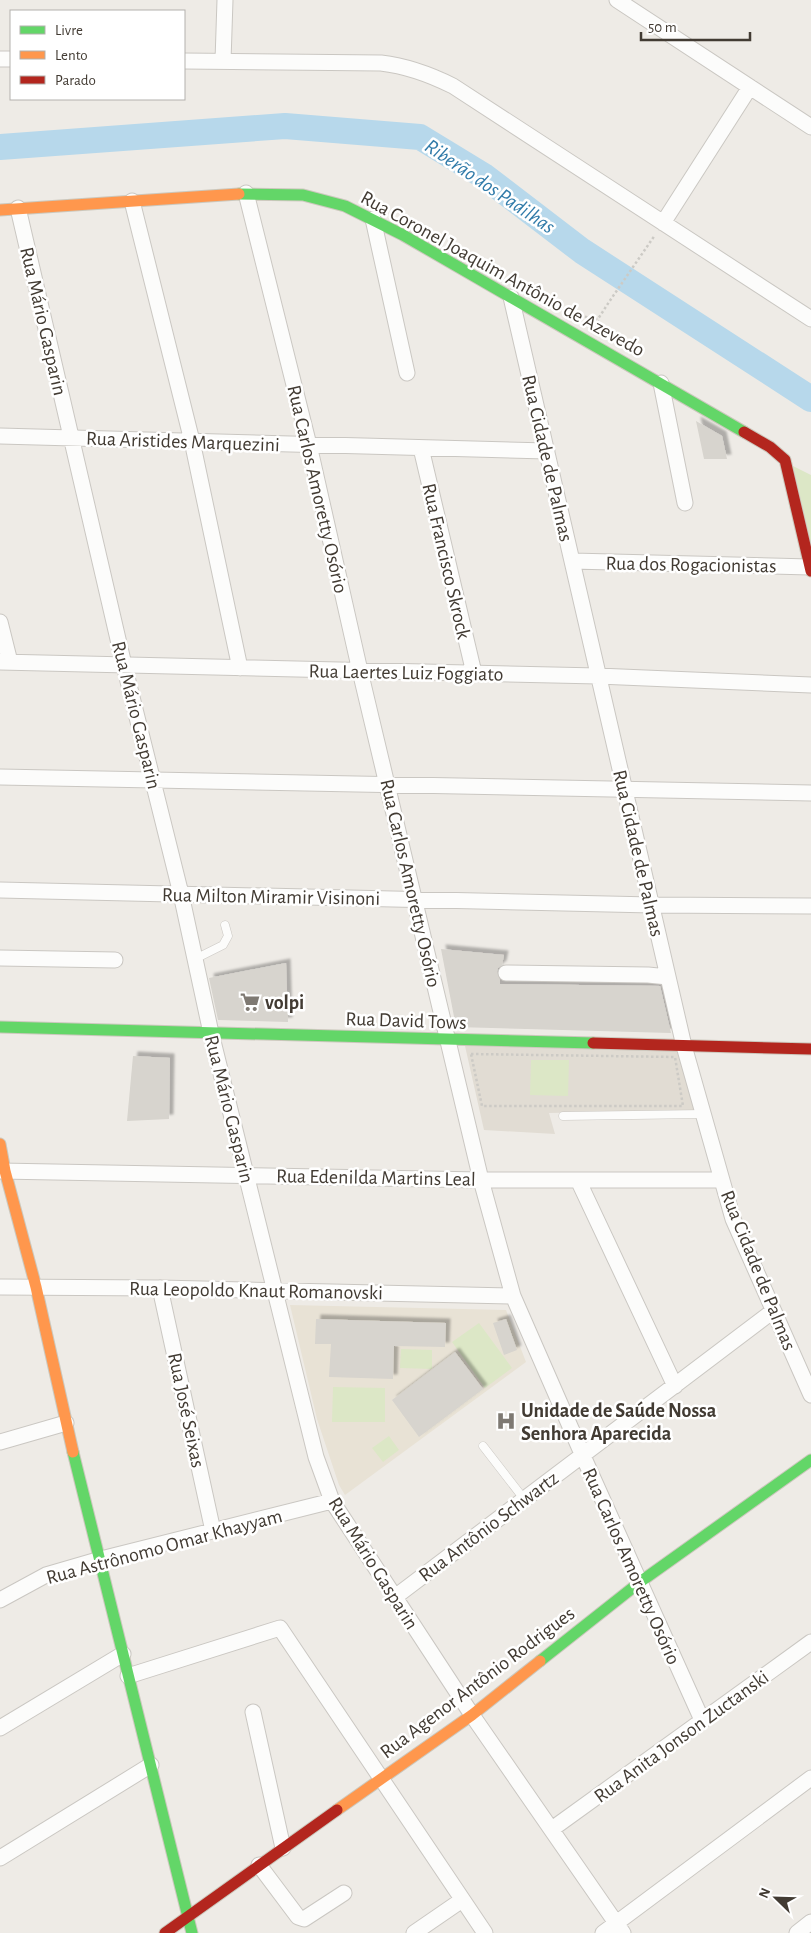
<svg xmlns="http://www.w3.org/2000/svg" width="811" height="1933" font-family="'Alegreya Sans',sans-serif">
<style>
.residential{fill:#e1dcd3}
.education{fill:#e8e2d5}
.green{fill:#dce7c6}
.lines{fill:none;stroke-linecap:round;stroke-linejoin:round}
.river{stroke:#b7d8eb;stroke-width:26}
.building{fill:#d7d4ce;filter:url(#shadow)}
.lane-casing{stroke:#cac7c2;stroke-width:9}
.street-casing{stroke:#cac7c2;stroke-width:17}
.fast-casing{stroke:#ccc8bd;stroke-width:13}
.slow-casing{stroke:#ccc8bd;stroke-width:13}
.jam-casing{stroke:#ccc8bd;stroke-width:13}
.path{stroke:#cccac5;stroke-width:2.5;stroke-dasharray:2.5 2.5;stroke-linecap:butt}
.lane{stroke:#fcfcfb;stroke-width:8}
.street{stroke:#fcfcfb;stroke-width:15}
.fast{stroke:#63d668;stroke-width:11}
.slow{stroke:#ff974d;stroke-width:11}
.jam{stroke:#b3261e;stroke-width:11}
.labels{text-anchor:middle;stroke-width:5;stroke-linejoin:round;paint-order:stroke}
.street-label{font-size:20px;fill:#423b33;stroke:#fff}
.poi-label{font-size:20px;font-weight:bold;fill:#423b33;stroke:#fff;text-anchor:start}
.water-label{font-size:21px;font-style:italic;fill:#317ba9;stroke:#fff}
</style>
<defs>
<filter id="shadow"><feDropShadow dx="4.5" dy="-4.5" stdDeviation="1" flood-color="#0004"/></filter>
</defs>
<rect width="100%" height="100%" fill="#eeebe6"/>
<path class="residential" d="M 465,1046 L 681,1050 L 698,1110 L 549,1113 L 555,1134 L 484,1130 Z"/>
<path class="education" d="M 290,1305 L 506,1310 L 526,1362 L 345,1495 L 339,1485 L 317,1419 Z"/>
<path class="green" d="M 793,466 L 811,475 L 811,543 Z
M 531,1060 L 569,1060 L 568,1096 L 530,1095 Z
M 479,1323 L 512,1368 L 485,1388 L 452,1342 Z
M 401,1349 L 432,1350 L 432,1369 L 400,1368 Z
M 333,1387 L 385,1388 L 385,1422 L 332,1422 Z
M 389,1436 L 399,1450 L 383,1462 L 372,1448 Z"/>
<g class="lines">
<path class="river" d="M 0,147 L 285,126 L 420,137 L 484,176 L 582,251 L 811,399"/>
</g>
<path class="building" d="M 696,421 L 722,436 L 727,459 L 704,459 Z
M 441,949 L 504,955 L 502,965 L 498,968 L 497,972 L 500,980 L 500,984 L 660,986 L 671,1033 L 456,1027 Z
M 286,963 L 288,1022 L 218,1020 L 209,978 Z
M 133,1056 L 170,1058 L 169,1119 L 127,1121 Z
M 316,1319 L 446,1323 L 445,1347 L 394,1346 L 393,1379 L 329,1377 L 331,1344 L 315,1344 Z
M 506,1319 L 517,1350 L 504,1355 L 493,1323 Z
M 455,1352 L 483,1389 L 419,1437 L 392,1400 Z"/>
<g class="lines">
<defs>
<path id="lane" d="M 195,959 L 223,945 L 228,936 L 225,925
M 563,1116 L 703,1114
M 483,1446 L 524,1499"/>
<path id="street" d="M 617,0 L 811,127
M 0,59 L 11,59
M 184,61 L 381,63 C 407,66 429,74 453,86 L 811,319
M 223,61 L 225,0
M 246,193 L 309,445 L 360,671 L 481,1180 L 513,1296 L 583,1456 L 702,1720
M 132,201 L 192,441 L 240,668
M 18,208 L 124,665 L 181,894 L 211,1033 L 316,1457 L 332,1501 L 472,1715 L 623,1933
M 373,219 L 407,373
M 663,223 L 750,87
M 511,297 L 684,1046 L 733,1219 L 811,1395
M 661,383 L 685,503
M 0,436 L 547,451
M 421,448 L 474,673
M 572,561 L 810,567
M 0,622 L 10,662
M 0,662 L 598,676 L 811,685
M 0,777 L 811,793
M 0,890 L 652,905 L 811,906
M 0,958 L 115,960
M 506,973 L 648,975 L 668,977
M 0,1171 L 481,1180 L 722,1180
M 578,1180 L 675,1386
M 0,1287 L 160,1288 L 513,1296
M 160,1288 L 213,1531
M 0,1442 L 66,1423
M 395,1597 L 773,1311
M 0,1600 L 46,1575 L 101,1559 L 332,1501
M 128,1676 L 280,1628 L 485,1933
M 253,1712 L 283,1848
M 0,1728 L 123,1654
M 552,1829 L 811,1642
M 0,1858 L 151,1765
M 259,1865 L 298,1917 L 304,1919 L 344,1893
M 414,1933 L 462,1900
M 603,1933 L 811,1778
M 797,1933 L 811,1922"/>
<path id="fast" d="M 239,194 L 303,195 L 345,206 L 403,235 L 744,432
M 0,1027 L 593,1043
M 73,1452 L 192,1933
M 540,1661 L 640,1582 L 811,1460"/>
<path id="slow" d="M 0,210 L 239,194
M 0,1144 L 5,1171 L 36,1287 L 73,1452
M 337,1810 L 472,1715 L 540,1661"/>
<path id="jam" d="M 744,432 L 770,447 L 785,460 L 811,571
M 593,1043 L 811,1049
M 165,1933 L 337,1810"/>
</defs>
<use href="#lane" class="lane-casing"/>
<use href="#street" class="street-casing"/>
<use href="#fast" class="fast-casing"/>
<use href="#slow" class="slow-casing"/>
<use href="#jam" class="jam-casing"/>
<path class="path" d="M 580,316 L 598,319
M 596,327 L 598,319 L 609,302 L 655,235
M 471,1054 L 675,1057 L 683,1106 L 482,1106 Z"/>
<use href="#lane" class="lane"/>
<use href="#street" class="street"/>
<use href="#fast" class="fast"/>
<use href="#slow" class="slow"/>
<use href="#jam" class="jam"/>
</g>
<defs>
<symbol id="supermarket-bare" viewBox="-9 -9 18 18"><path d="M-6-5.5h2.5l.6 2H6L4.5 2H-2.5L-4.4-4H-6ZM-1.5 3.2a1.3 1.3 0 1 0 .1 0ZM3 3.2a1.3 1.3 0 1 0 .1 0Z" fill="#7e7972" stroke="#fff" stroke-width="2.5" paint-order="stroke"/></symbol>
<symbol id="hospital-bare" viewBox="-9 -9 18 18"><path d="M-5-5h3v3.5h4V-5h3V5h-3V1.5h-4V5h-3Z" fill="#7e7972" stroke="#fff" stroke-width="2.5" paint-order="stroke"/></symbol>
</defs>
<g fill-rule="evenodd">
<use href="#supermarket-bare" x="236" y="988" width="28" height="28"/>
<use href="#hospital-bare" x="492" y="1407" width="28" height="28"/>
</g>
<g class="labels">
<g class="street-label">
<text transform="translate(503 273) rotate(29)" y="7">Rua Coronel Joaquim Antônio de Azevedo</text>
<text transform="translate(44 321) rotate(77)" y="7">Rua Mário Gasparin</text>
<text transform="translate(183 441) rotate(2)" y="7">Rua Aristides Marquezini</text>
<text transform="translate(548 458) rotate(77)" y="7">Rua Cidade de Palmas</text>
<text transform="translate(318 489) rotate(77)" y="7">Rua Carlos Amoretty Osório</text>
<text transform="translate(447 561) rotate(77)" y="7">Rua Francisco Skrock</text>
<text transform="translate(691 564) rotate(1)" y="7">Rua dos Rogacionistas</text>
<text transform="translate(406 672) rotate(1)" y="7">Rua Laertes Luiz Foggiato</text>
<text transform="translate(137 715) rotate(76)" y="7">Rua Mário Gasparin</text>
<text transform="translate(639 853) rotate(77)" y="7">Rua Cidade de Palmas</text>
<text transform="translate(411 883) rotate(77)" y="7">Rua Carlos Amoretty Osório</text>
<text transform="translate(271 896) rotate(1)" y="7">Rua Milton Miramir Visinoni</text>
<text transform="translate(406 1020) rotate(2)" y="7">Rua David Tows</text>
<text transform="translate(230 1109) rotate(76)" y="7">Rua Mário Gasparin</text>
<text transform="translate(376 1177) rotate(1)" y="7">Rua Edenilda Martins Leal</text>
<text transform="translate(759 1270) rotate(68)" y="7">Rua Cidade de Palmas</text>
<text transform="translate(256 1290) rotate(1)" y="7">Rua Leopoldo Knaut Romanovski</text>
<text transform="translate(187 1410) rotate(78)" y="7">Rua José Seixas</text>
<text transform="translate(488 1526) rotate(-37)" y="7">Rua Antônio Schwartz</text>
<text transform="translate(164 1546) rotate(-15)" y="7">Rua Astrônomo Omar Khayyam</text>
<text transform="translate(374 1563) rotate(58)" y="7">Rua Mário Gasparin</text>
<text transform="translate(632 1566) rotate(66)" y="7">Rua Carlos Amoretty Osório</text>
<text transform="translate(477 1682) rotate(-37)" y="7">Rua Agenor Antônio Rodrigues</text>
<text transform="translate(681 1736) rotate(-36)" y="7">Rua Anita Jonson Zuctanski</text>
</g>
<g class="poi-label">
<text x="265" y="1009">volpi</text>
<text x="521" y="1417">Unidade de Saúde Nossa<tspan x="521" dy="23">Senhora Aparecida</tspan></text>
</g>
<g class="water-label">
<text transform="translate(490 186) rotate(34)" y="7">Riberão dos Padilhas</text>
</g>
</g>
<rect x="10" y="10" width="175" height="90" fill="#ffffff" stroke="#b3b1ad"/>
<rect x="20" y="26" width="25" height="8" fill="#63d668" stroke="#b3b1ad"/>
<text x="55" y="35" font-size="15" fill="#423b33">Livre</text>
<rect x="20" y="51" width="25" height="8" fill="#ff974d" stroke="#b3b1ad"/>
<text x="55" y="60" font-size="15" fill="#423b33">Lento</text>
<rect x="20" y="76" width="25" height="8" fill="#b3261e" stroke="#b3b1ad"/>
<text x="55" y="85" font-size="15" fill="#423b33">Parado</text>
<g transform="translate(776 1898) rotate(293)" stroke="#ffffff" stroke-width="4" paint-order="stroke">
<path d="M0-4L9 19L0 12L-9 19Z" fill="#423b33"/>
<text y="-8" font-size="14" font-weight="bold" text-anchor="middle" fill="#423b33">N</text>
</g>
<path d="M641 32v8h109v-8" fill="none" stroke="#423b33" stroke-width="2.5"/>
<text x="648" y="32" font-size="15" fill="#423b33" stroke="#ffffff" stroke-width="4" paint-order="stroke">50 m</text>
</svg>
